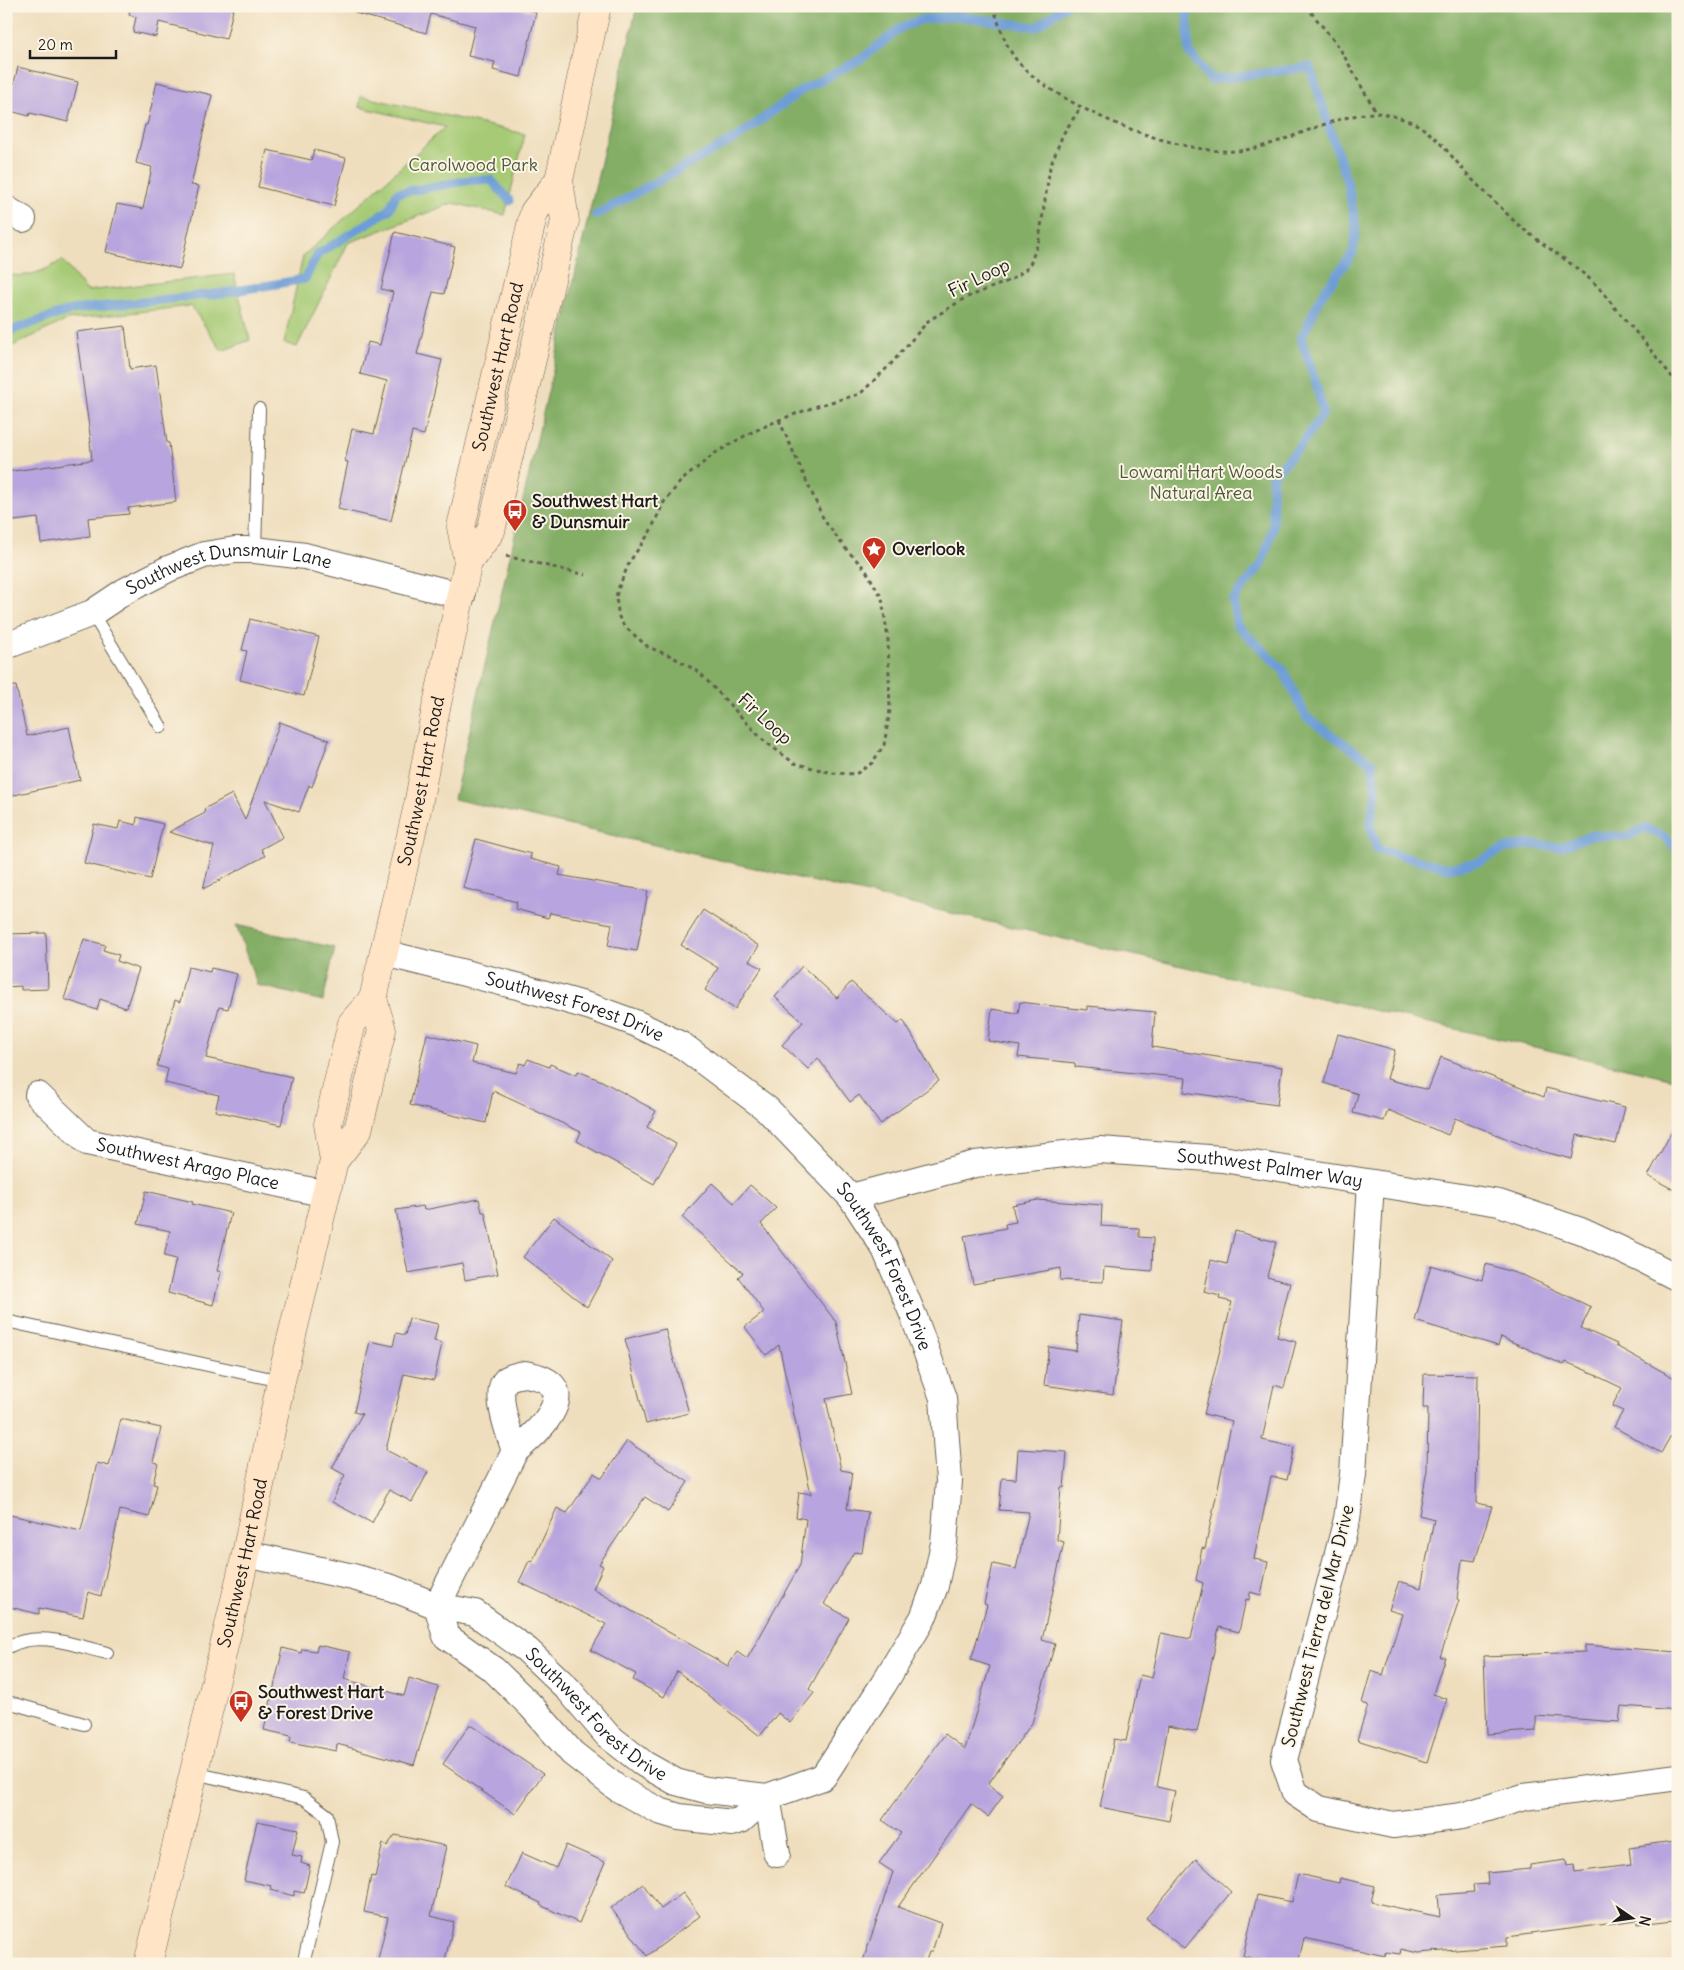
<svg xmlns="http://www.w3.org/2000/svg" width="1684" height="1970" font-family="Delius,sans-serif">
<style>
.green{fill:#a6ca74;stroke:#617348}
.forest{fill:#84ae66;stroke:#506541}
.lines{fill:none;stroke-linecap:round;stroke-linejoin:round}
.stream{stroke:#6d9dd6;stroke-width:9}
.building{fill:#b8a4de}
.lane-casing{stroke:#666054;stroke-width:14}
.street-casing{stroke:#666054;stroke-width:28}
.secondary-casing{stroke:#666054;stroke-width:29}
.path{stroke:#666054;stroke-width:3;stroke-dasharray:4 4;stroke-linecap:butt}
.lane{stroke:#fff;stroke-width:12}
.street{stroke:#fff;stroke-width:26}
.secondary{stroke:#ffe4c6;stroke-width:28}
.labels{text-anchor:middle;stroke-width:4;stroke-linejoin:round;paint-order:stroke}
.park-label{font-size:18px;fill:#4c593b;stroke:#fcf5e5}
.street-label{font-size:18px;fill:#1c1c1c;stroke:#fcf5e5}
.poi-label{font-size:18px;font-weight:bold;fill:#1c1c1c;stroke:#fcf5e5;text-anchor:start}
</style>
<rect width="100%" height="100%" fill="#fcf5e5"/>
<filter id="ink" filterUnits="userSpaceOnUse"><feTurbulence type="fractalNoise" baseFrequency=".02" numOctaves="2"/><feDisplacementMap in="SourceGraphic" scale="10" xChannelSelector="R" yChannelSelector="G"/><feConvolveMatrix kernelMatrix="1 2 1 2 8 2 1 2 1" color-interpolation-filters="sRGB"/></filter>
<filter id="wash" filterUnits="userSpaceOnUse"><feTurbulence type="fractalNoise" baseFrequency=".0096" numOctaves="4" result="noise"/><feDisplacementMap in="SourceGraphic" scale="20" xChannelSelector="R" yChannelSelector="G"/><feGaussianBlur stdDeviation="1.12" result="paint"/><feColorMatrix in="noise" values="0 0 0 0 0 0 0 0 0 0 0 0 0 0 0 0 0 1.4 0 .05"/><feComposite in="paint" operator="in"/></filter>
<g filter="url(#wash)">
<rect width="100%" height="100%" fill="#efdebd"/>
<path class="green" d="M 361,96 L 525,134 L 505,215 L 453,203 L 348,243 L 297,347 L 284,343 L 303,256 L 445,127 L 359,107 Z
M 62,260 L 87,291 L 234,274 L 250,340 L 222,351 L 191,306 L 67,320 L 6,349 L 6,274 C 26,279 45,271 62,260 Z"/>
<path class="forest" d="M 637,6 L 1678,6 L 1678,1080 L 454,799 Z
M 236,925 L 335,948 L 323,1001 L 257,985 Z"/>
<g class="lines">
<path class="stream" d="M 1187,6 L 1189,52 L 1211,80 L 1310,67 L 1348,185 L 1356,228 L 1353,253 L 1321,296 L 1301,339 L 1316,383 L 1323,413 L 1301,445 L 1272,477 L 1273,528 L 1262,564 L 1233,600 L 1237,625 L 1283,670 L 1306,717 L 1372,763 L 1376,792 L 1370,825 L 1377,849 L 1448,868 L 1478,862 L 1503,849 L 1529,844 L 1560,847 L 1592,835 L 1626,837 L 1645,828 L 1667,838 L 1678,851
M 596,215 L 738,137 L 802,90 L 860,60 L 902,27 L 920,20 L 957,16 L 1037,27 L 1065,6
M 6,332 L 71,310 L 223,293 L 305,279 L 318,254 L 389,210 L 397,193 L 471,180 L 491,180 L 510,201"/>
</g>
<g id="blocks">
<path class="building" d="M 130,6 L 234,6 L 226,39 L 159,22 L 156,37 L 133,32 L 136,17 L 129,15 Z
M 356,6 L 508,6 L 536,12 L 521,77 L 493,70 L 495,62 L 468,56 L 475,26 L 431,14 L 426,33 L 355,13 Z
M 18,67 L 78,82 L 68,122 L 30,113 L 29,116 L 7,110 Z
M 157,82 L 212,95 L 191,185 L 199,186 L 180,269 L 106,252 L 117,204 L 143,209 L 152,167 L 136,163 L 145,125 L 147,125 Z
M 267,150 L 311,160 L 314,150 L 346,158 L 334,206 L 258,187 Z
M 395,232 L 455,247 L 444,294 L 433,292 L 417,354 L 442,360 L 424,435 L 412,432 L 391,521 L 338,509 L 348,462 L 345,461 L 352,429 L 374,434 L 387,381 L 360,374 L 368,342 L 380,345 L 393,292 L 381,289 Z
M 125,326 L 130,369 L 156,365 L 167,443 L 169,443 L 176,502 L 128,508 L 129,514 L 88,518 L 90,536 L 41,543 L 38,518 L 6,522 L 6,472 L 92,460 L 90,442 L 91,442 L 76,332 Z
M 250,619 L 319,637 L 304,696 L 240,680 L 247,651 L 242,650 Z
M 16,686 L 27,736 L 69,727 L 80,780 L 10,796 L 6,777 L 6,687 Z
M 280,722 L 329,740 L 312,787 L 309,785 L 299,812 L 265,800 L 283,837 L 261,849 L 265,856 L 203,889 L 214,846 L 169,832 L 205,813 L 204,809 L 232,794 L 245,820 Z
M 137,817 L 163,824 L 150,879 L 84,863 L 94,824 L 118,829 L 120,821 L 136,825 Z
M 476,839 L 531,854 L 530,859 L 561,867 L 559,875 L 648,891 L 637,951 L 608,946 L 612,924 L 550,913 L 548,918 L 515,909 L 517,902 L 463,888 Z
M 703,910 L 759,946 L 749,961 L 762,968 L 735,1009 L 705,990 L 718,968 L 681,945 Z
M 46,933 L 48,989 L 21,990 L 21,986 L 6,987 L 6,934 Z
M 84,939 L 105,945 L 103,950 L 119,955 L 117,961 L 139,969 L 126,1008 L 100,999 L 97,1010 L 64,999 Z
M 802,966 L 837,998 L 851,982 L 898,1024 L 903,1020 L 939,1081 L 880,1124 L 859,1095 L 850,1102 L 818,1058 L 808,1069 L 782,1045 L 803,1022 L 775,997 Z
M 188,967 L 210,972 L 211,968 L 237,974 L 228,1009 L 219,1007 L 206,1058 L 292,1077 L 281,1125 L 215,1111 L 219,1095 L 165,1083 L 168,1069 L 157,1066 L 175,1000 L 180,1002 Z
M 1020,1002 L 1087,1010 L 1087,1006 L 1155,1012 L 1152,1047 L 1282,1067 L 1277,1105 L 1184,1092 L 1186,1078 L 1075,1067 L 1075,1063 L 1018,1057 L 1020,1046 L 988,1041 L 992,1009 L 1018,1013 Z
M 427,1034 L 476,1046 L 472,1063 L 516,1073 L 520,1063 L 525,1065 L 528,1059 L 549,1067 L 550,1064 L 576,1075 L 578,1071 L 602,1081 L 656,1111 L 647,1127 L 676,1144 L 654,1184 L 577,1141 L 581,1132 L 493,1091 L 486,1123 L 410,1105 Z
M 1338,1034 L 1395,1050 L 1387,1079 L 1428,1090 L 1441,1057 L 1544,1097 L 1546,1088 L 1625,1107 L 1616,1144 L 1577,1135 L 1572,1159 L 1533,1149 L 1455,1118 L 1448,1135 L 1388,1110 L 1384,1121 L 1353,1113 L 1358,1094 L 1324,1083 Z
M 1678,1120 L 1678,1192 L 1648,1176 Z
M 712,1183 L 734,1203 L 750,1185 L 776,1208 L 761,1224 L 836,1322 L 852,1394 L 826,1399 L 841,1470 L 852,1472 L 847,1509 L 868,1512 L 862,1553 L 854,1552 L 824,1604 L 849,1618 L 809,1689 L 814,1693 L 790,1723 L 778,1713 L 760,1736 L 677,1671 L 664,1697 L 633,1680 L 636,1674 L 591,1650 L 606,1624 L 519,1582 L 529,1561 L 532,1562 L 557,1508 L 567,1513 L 594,1473 L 602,1478 L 627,1441 L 688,1482 L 668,1512 L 645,1497 L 599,1564 L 603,1566 L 593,1589 L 728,1666 L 737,1652 L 747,1659 L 800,1565 L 806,1519 L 796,1517 L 799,1492 L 811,1494 L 779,1345 L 766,1355 L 745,1327 L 764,1312 L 738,1277 L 743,1273 L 682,1217 Z
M 146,1191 L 193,1202 L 192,1204 L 231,1213 L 217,1271 L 221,1272 L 213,1305 L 168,1293 L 176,1259 L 164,1256 L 170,1231 L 138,1224 Z
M 479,1199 L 482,1212 L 485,1212 L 498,1274 L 465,1280 L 462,1263 L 408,1273 L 396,1210 L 423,1206 L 424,1210 Z
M 1038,1200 L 1102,1205 L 1101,1226 L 1139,1228 L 1139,1237 L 1153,1238 L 1152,1271 L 1104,1267 L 1103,1282 L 1060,1280 L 1061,1268 L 973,1284 L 964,1236 L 1006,1228 L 1005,1224 L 1016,1222 L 1012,1205 Z
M 554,1217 L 612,1261 L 587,1307 L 523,1257 Z
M 1235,1231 L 1276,1242 L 1267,1277 L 1290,1283 L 1277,1337 L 1296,1342 L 1284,1388 L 1274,1385 L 1262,1440 L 1294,1447 L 1287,1480 L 1271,1476 L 1254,1559 L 1268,1562 L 1261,1595 L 1250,1592 L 1249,1600 L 1246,1599 L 1239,1632 L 1219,1627 L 1197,1732 L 1168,1726 L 1157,1787 L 1175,1791 L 1169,1821 L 1100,1807 L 1114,1739 L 1126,1741 L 1140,1675 L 1152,1678 L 1161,1633 L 1191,1639 L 1203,1583 L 1196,1580 L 1202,1548 L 1205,1549 L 1232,1421 L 1204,1414 L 1232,1302 L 1219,1299 L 1220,1296 L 1204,1292 L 1211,1260 L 1227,1264 Z
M 1486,1264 L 1525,1276 L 1591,1307 L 1581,1328 L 1617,1344 L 1616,1346 L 1678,1380 L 1678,1423 L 1661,1453 L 1614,1427 L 1623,1411 L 1612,1406 L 1622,1388 L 1597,1376 L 1597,1375 L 1566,1362 L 1564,1365 L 1501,1337 L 1498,1346 L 1415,1321 L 1431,1265 L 1482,1280 Z
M 1079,1315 L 1123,1321 L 1113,1395 L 1044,1385 L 1049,1347 L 1076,1351 Z
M 409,1318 L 438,1324 L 434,1341 L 442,1343 L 434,1380 L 404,1374 L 386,1450 L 428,1472 L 412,1502 L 389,1490 L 372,1523 L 332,1502 L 345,1475 L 332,1468 L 362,1414 L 354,1412 L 370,1341 L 393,1346 L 396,1333 L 405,1335 Z
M 665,1329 L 689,1413 L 646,1424 L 625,1339 Z
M 1424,1374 L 1478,1375 L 1476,1503 L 1492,1506 L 1475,1561 L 1462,1559 L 1457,1599 L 1459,1600 L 1440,1657 L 1445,1657 L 1433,1694 L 1447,1699 L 1427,1762 L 1357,1740 L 1368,1705 L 1362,1703 L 1371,1671 L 1383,1675 L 1402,1614 L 1389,1610 L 1399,1581 L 1421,1588 L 1434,1519 L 1419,1515 L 1427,1470 L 1428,1408 L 1423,1408 Z
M 121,1419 L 161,1428 L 153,1462 L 158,1463 L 153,1484 L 157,1485 L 149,1517 L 120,1510 L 101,1596 L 88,1592 L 83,1617 L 39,1608 L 39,1614 L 6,1606 L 6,1514 L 81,1531 L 97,1463 L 109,1466 Z
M 1018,1449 L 1067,1452 L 1064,1488 L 1061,1487 L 1057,1540 L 1064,1542 L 1042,1640 L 1055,1644 L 1032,1723 L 988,1784 L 1003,1796 L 988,1817 L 971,1804 L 898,1907 L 941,1923 L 932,1952 L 929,1952 L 925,1964 L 862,1964 L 893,1872 L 879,1863 L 901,1833 L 882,1820 L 945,1734 L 965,1749 L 990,1666 L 971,1660 L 987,1605 L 984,1604 L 993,1564 L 1016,1569 L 1029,1512 L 999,1510 L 1002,1478 L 1016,1479 Z
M 318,1645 L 350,1652 L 344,1679 L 404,1696 L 409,1678 L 438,1687 L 414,1765 L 337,1744 L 336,1751 L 290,1742 L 291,1736 L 264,1730 L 283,1648 L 301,1653 L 302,1649 L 316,1651 Z
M 1585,1645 L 1678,1652 L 1678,1710 L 1621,1706 L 1619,1722 L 1536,1716 L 1536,1731 L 1487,1734 L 1484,1656 L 1585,1652 Z
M 470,1724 L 543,1774 L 515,1814 L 443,1764 Z
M 257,1821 L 298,1829 L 292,1855 L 302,1857 L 301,1863 L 310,1866 L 304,1893 L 294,1891 L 294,1896 L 271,1890 L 272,1886 L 244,1880 Z
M 395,1835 L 446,1846 L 431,1916 L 454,1922 L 444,1964 L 377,1964 L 388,1917 L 364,1912 L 371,1876 L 375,1877 L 383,1843 L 387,1846 Z
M 1674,1841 L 1676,1859 L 1678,1858 L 1678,1896 L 1671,1897 L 1674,1920 L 1638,1924 L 1638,1920 L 1507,1937 L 1507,1946 L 1418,1953 L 1401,1949 L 1400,1954 L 1386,1952 L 1385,1956 L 1304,1938 L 1298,1964 L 1277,1964 L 1243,1956 L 1257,1895 L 1292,1902 L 1298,1874 L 1339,1883 L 1340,1878 L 1375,1886 L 1371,1902 L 1440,1917 L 1438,1895 L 1474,1892 L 1473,1885 L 1488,1884 L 1487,1873 L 1530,1869 L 1530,1865 L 1566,1860 L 1567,1866 L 1574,1865 L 1575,1872 L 1631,1865 L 1629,1847 Z
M 566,1845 L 605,1862 L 579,1923 L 540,1905 L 541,1903 L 506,1887 L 522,1853 L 556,1868 Z
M 1196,1859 L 1231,1892 L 1184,1949 L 1146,1918 Z
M 643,1884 L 661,1909 L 683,1893 L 700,1916 L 647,1956 L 611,1908 Z"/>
</g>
</g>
<g filter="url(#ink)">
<use href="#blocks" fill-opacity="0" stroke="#666054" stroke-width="1"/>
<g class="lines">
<defs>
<path id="lane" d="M 255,550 L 259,409
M 92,613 L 161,727
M 6,1321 L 281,1381
M 10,1646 C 39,1630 76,1646 107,1653
M 6,1700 L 8,1702 L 84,1724
M 194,1773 L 304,1798 L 327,1815 L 332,1842 L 305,1956"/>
<g id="street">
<path d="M 6,209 L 23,219"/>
<path id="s1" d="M 6,646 L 92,613 L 125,591 L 168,569 L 204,555 L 235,550 L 255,550 L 305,556 L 462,596"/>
<path id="s2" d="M 384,953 L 521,987 L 591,1007 L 635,1023 L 683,1046 L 767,1109 L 851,1197 L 885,1249 L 914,1317 L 943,1398 L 949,1481 L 944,1543 L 935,1586 L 923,1618 L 883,1685 L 823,1777 L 767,1797 L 741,1820 L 732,1823 L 679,1817 L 659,1811 L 617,1788 L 572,1753 L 531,1706 L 494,1670 L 446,1636 L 437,1606"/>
<path id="s3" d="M 38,1095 L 87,1142 L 326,1194"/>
<path d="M 1371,1183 L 1353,1474 L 1347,1519 L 1284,1760 L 1295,1793 L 1319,1809 L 1393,1825 L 1462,1816 L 1524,1797 L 1678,1777"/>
<path id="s4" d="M 851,1197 L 975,1164 L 1100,1150 L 1222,1159 L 1499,1203 L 1581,1231 L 1643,1260 L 1678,1278"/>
<path d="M 525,1374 C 588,1384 541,1430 515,1451 C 510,1436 493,1392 506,1380 C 511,1376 519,1375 525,1374 Z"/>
<path id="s5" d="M 246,1554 L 353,1577 L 392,1588 L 437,1606 L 475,1613 L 527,1650 L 569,1690 L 607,1735 L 644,1764 L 676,1782 L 706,1790 L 767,1797"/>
<path d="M 437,1606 L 515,1451"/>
<path d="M 767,1797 L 777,1854"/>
</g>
<g id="secondary">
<path d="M 468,562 L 491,531 L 565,221 L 559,180 L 597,6"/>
<path d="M 334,1161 L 358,1130 L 382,1030 L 373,999"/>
<path id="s6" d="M 148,1964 L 246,1554 L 281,1381 L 334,1161 L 328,1124 L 352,1023 L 373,999 L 418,805 L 435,713 L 468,562 L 461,527 L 534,212 L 559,180"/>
</g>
</defs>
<use href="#lane" class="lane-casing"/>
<use href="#street" class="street-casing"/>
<use href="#secondary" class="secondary-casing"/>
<path class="path" d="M 755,6 L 760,6
M 993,6 C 999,24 1004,43 1015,58 C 1052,106 1186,160 1246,150 C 1287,143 1333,115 1374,113 C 1382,112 1404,119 1412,122 C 1435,133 1451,156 1468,175 C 1482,190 1497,203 1511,218 C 1536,242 1567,258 1593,282 C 1601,289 1608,299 1615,308 C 1637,333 1658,358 1678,385
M 1306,6 L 1339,47 L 1376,112
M 779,420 L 824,520 L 845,548 L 865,569 L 882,598 L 888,640 L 890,710 L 884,745 L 872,763 L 856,774 L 832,773 L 794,763 L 763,740 L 699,672 L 671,656 L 648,647 L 624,626 L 619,617 L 617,605 L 616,597 L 618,589 L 630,561 L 650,532 L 664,502 L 681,481 L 714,454 L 748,434 L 779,420 L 820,405 L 860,394 L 890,365 L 928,321 L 965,298 L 1011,280 L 1029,267 L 1039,240 L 1050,167 L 1063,134 L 1081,107
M 506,556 L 586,575"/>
<use href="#lane" class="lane"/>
<use href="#street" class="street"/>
<use href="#secondary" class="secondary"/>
</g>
</g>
<defs>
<symbol id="bus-pin" viewBox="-11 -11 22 30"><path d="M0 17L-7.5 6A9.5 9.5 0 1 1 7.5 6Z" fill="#c8321e" stroke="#fcf5e5"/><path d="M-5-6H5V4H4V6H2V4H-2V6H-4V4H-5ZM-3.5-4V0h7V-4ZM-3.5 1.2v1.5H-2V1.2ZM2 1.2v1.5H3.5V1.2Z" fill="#fff"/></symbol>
<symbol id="sight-pin" viewBox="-11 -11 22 30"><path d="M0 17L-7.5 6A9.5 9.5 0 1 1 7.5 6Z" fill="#c8321e" stroke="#fcf5e5"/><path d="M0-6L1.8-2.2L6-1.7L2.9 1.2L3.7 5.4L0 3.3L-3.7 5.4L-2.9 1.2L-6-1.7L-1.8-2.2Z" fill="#fff"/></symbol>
</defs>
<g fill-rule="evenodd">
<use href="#bus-pin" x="501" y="497" width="28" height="38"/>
<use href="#sight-pin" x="860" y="535" width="28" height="38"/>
<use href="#bus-pin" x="227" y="1688" width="28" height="38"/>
</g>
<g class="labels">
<g class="park-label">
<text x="473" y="171">Carolwood Park</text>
<text x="1201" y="478">Lowami Hart Woods<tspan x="1201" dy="21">Natural Area</tspan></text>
</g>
<g class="street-label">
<text transform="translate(979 278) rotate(-26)" y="6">Fir Loop</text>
<text dy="6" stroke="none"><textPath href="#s6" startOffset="1645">Southwest Hart Road</textPath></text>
<text dy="6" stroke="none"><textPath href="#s1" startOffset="241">Southwest Dunsmuir Lane</textPath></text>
<text transform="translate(765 719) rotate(43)" y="6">Fir Loop</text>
<text dy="6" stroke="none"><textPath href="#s6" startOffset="1221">Southwest Hart Road</textPath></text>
<text dy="6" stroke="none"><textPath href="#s2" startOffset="198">Southwest Forest Drive</textPath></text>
<text dy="6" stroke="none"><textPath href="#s3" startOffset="171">Southwest Arago Place</textPath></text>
<text dy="6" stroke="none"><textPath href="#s4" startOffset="425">Southwest Palmer Way</textPath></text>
<text dy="6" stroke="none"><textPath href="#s2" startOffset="618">Southwest Forest Drive</textPath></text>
<text dy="6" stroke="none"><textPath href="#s6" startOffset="412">Southwest Hart Road</textPath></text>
<text transform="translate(1318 1626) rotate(-76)" y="6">Southwest Tierra del Mar Drive</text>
<text dy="6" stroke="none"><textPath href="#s5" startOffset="396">Southwest Forest Drive</textPath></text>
</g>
<g class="poi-label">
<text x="532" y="507">Southwest Hart<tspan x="532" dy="21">&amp; Dunsmuir</tspan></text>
<text x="892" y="555">Overlook</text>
<text x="258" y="1698">Southwest Hart<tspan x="258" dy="21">&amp; Forest Drive</tspan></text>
</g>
</g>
<rect width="1684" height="1970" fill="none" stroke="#fcf5e5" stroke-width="25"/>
<g transform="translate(1632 1918) rotate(103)" stroke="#fcf5e5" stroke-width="4" paint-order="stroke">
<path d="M0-4L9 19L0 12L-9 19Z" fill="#1c1c1c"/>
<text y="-8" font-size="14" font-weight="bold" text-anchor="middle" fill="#1c1c1c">N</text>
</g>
<path d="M30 50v8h86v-8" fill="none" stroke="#1c1c1c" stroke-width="2.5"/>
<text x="38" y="50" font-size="15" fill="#1c1c1c" stroke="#fcf5e5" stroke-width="4" paint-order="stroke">20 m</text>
</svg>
